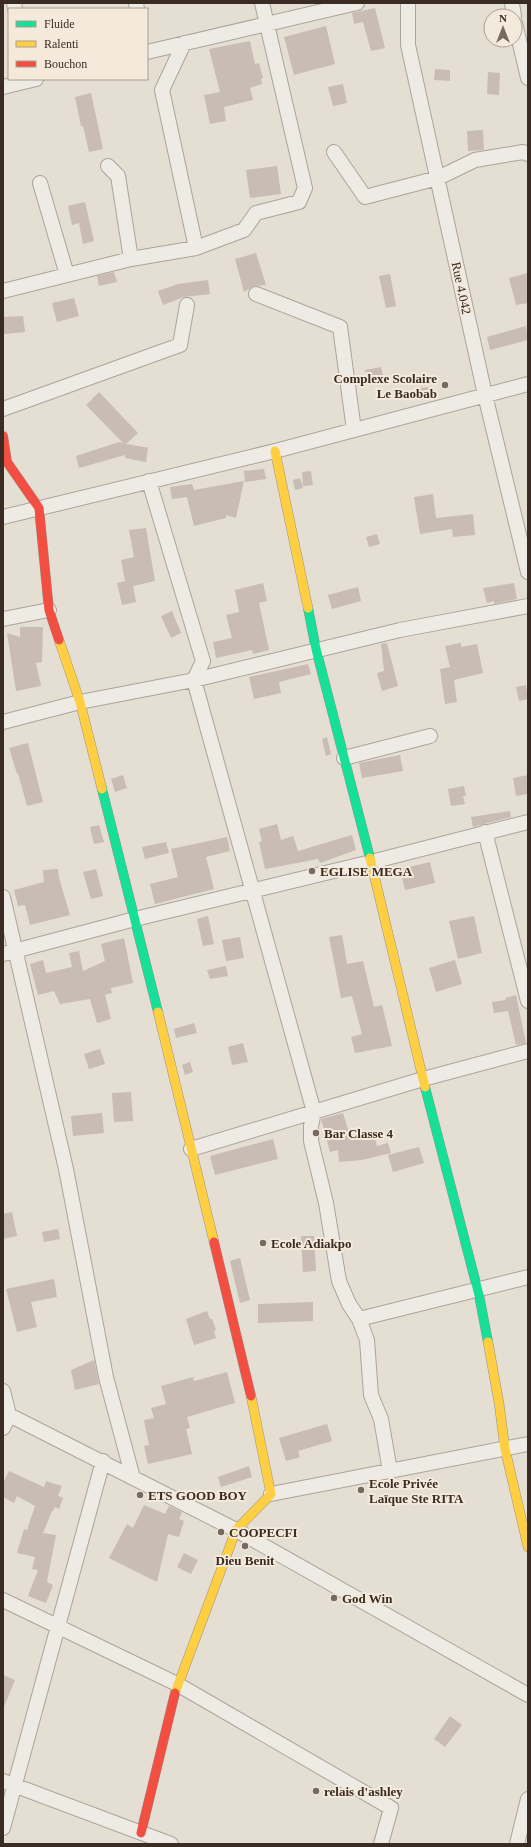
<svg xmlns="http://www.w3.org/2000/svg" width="531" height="1847" font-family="Georgia,serif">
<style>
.building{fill:#c8bcb4}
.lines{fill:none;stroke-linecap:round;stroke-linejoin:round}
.street-casing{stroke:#aba49b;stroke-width:16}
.fast-casing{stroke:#9b938b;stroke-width:10}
.slow-casing{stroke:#9b938b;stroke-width:10}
.jam-casing{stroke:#9b938b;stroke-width:10}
.street{stroke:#eeeae4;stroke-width:14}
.fast{stroke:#16e098;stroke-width:9}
.slow{stroke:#ffcf43;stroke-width:9}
.jam{stroke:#f24e42;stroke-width:9}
.poi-dot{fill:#766a61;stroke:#f4eadb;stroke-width:1.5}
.labels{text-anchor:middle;stroke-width:4;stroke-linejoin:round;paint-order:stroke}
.street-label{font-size:13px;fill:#3a2c23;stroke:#f4eadb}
.poi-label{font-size:13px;font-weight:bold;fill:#3a2c23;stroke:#f4eadb;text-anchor:start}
</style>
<rect width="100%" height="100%" fill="#e5ded3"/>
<path class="building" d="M 375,8 L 385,48 L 371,51 L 363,22 L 354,24 L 352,13 Z
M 326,26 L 335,64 L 294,75 L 284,37 Z
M 250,41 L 255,64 L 259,63 L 263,78 L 261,78 L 262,84 L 250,88 L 253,100 L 224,107 L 226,121 L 210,124 L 204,95 L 220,92 L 209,49 Z
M 435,69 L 450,70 L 450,81 L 434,80 Z
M 488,72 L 500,73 L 499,95 L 487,94 Z
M 343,84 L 347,103 L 333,106 L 328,87 Z
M 91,93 L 103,149 L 89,152 L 83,126 L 81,126 L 75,97 Z
M 483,130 L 484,150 L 468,151 L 467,131 Z
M 277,166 L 281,194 L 250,198 L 246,170 Z
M 85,202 L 94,241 L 83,244 L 79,223 L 72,225 L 68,206 Z
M 256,253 L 266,285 L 254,286 L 244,292 L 235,259 Z
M 114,272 L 117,282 L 99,286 L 97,276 Z
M 528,273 L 528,303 L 516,305 L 509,278 Z
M 390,274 L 396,306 L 386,308 L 379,276 Z
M 208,280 L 210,294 L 184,297 L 163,305 L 158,291 L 178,284 Z
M 74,298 L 79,316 L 57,322 L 52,303 Z
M 23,316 L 25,332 L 4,334 L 3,317 Z
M 526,326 L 528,340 L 490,350 L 487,337 Z
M 381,367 L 384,381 L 368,385 L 365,370 Z
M 431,387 L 432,399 L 419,400 L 418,388 Z
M 99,392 L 138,433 L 126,444 L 150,448 L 148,448 L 146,462 L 125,458 L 125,455 L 79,468 L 76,456 L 119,442 L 123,443 L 86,405 Z
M 264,469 L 266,479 L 245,482 L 244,471 Z
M 311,471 L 313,485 L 303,486 L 302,472 Z
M 300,478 L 303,488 L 295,490 L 293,480 Z
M 244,481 L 236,518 L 226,515 L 226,518 L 194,526 L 187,497 L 172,499 L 170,487 L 192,484 L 194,490 Z
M 433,494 L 436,518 L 473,514 L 475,535 L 453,537 L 452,529 L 420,534 L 414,497 Z
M 146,528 L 155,581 L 133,586 L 136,602 L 122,605 L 117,583 L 125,581 L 121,560 L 134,557 L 129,530 Z
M 377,534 L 380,544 L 369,547 L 366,537 Z
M 263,583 L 267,601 L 259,603 L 269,650 L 253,654 L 252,650 L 216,658 L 213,642 L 232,638 L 226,615 L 239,612 L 235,590 Z
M 514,583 L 517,599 L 494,604 L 494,601 L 487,603 L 483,588 Z
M 358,587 L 361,601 L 332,609 L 328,595 Z
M 172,611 L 181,633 L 171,638 L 161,616 Z
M 20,627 L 43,627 L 42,662 L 36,663 L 41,686 L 16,691 L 7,633 L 20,637 Z
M 387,643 L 398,686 L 382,691 L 377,673 L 384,671 L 381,644 Z
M 461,643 L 461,647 L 477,644 L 483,673 L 454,680 L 457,702 L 445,704 L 440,669 L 450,667 L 445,646 Z
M 308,664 L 311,674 L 279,682 L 281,693 L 254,699 L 249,677 Z
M 526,685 L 528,699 L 519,701 L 516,687 Z
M 327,737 L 331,754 L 326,756 L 322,739 Z
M 28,743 L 43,802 L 27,806 L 18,773 L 17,774 L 9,748 Z
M 400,755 L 403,771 L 362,778 L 359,763 Z
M 123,775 L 127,788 L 115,792 L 111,779 Z
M 528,775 L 528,794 L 516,796 L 513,778 Z
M 464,786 L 466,796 L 463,796 L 465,804 L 451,806 L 448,789 Z
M 510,811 L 511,817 L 473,827 L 471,817 Z
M 277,824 L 281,840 L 293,836 L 298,851 L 352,835 L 356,850 L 320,863 L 318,859 L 265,869 L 259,842 L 262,841 L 259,829 Z
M 99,825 L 104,842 L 94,844 L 90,827 Z
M 227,837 L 230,851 L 206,857 L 214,889 L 155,904 L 150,884 L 178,877 L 171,849 Z
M 166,842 L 169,853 L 145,859 L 142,847 Z
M 430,862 L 435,883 L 405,890 L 400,869 Z
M 58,869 L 59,878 L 70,915 L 30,925 L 25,905 L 18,906 L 14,890 L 44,882 L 43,870 Z
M 96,869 L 103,896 L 91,899 L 83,872 Z
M 208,916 L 214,944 L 203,946 L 197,919 Z
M 474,916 L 482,953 L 458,959 L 449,921 Z
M 342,935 L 347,964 L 363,961 L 374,1007 L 382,1005 L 392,1046 L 355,1053 L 351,1037 L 362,1034 L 352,996 L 341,998 L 329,937 Z
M 240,937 L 244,958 L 226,961 L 222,940 Z
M 124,938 L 133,983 L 111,988 L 112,993 L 105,995 L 111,1019 L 97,1023 L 90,999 L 60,1004 L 54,991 L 38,995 L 30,964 L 43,960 L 46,973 L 72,967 L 69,953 L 79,951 L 83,971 L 105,961 L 101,944 Z
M 455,960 L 462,984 L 436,992 L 429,968 Z
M 226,966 L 228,976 L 210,979 L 207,970 Z
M 516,995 L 526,1043 L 516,1045 L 508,1011 L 494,1013 L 492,1002 L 506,1000 L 505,998 Z
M 194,1023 L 197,1033 L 176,1038 L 174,1029 Z
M 243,1043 L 248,1062 L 232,1065 L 228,1047 Z
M 100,1049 L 105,1064 L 89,1069 L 84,1054 Z
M 190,1062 L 193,1072 L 185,1075 L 182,1065 Z
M 131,1092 L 133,1121 L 114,1122 L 112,1093 Z
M 102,1113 L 104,1133 L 73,1136 L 71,1116 Z
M 343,1113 L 350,1136 L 373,1130 L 377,1146 L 388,1143 L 391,1153 L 362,1160 L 339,1162 L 338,1150 L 330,1152 L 321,1119 Z
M 273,1139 L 278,1159 L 215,1175 L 210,1156 Z
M 419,1147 L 424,1163 L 393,1172 L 388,1155 Z
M 12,1212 L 17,1236 L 3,1239 L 3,1214 Z
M 58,1229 L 60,1239 L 44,1242 L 42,1232 Z
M 301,1236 L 314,1236 L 316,1271 L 303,1272 Z
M 240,1258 L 250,1300 L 240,1303 L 230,1261 Z
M 54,1279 L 57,1297 L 31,1302 L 37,1327 L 17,1332 L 6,1289 Z
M 313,1302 L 313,1321 L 258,1323 L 258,1304 Z
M 207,1311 L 210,1319 L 212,1319 L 216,1330 L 214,1331 L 216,1338 L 194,1345 L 186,1319 Z
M 94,1360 L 99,1384 L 75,1390 L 71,1370 Z
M 227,1372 L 235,1403 L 187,1417 L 190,1428 L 186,1429 L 192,1454 L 148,1464 L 144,1446 L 149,1445 L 144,1420 L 154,1418 L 151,1408 L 166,1404 L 161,1386 L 193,1377 L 194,1381 Z
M 327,1424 L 332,1441 L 298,1451 L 300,1457 L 286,1461 L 279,1438 Z
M 249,1466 L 252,1477 L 221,1487 L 218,1477 Z
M 9,1471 L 44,1487 L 46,1481 L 62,1486 L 58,1496 L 63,1498 L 59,1509 L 55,1507 L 53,1511 L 52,1511 L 43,1533 L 56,1535 L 47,1582 L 53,1585 L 46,1603 L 28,1596 L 38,1570 L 32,1569 L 35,1557 L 17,1553 L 24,1529 L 27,1530 L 35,1506 L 17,1496 L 14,1503 L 3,1497 L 3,1483 Z
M 144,1505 L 165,1514 L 169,1506 L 182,1512 L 179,1519 L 184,1521 L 179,1537 L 168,1534 L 157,1582 L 109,1558 L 127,1524 L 133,1528 Z
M 184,1553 L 198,1560 L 191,1574 L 177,1567 Z
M 3,1675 L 15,1680 L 3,1709 Z
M 450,1716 L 462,1725 L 445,1747 L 434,1739 Z"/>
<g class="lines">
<defs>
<path id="street" d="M 14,3 L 15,9
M 136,3 L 137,9
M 408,3 L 408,45 L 485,395 L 528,572
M 512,3 L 514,16
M 515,23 L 528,78
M 184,43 L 162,90 L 196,248
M 147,52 L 357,3
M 3,87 L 36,79
M 334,152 L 365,197 L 438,178 L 475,160 L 523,152 L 528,154
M 108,166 L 118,176 L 131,259
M 40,183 L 67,275
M 3,291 L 131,259 L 196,248 L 244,230 L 256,213 L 299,202 L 305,188 L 262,3
M 256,294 L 340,327 L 354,430
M 3,409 L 180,345 L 187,305
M 149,481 L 203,661 L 194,680 L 314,1112 L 311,1126 L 311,1141 L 326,1203 L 339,1281 L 349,1304 L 359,1319 L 367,1340 L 371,1395 L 381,1419 L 390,1471
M 3,517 L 275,451 L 528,384
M 3,619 L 49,610
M 3,722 L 80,702 L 194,680 L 400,630 L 528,606
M 344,758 L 430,736
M 485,832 L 528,1001
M 3,897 L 66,1169 L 106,1377 L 133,1478
M 3,954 L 135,919 L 371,862 L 528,822
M 191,1149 L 423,1079 L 528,1051
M 359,1319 L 528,1277
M 3,1391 L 9,1415 L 3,1428
M 3,1412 L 236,1530 L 528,1695
M 271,1494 L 528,1444
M 3,1600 L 177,1684 L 391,1808 L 381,1844
M 3,1781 L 171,1844
M 3,1828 L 103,1461
M 517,1844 L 528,1799"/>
<path id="fast" d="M 308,608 L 316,649 L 370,858
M 102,789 L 158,1012
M 425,1087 L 479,1295 L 488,1342"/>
<path id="slow" d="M 275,451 L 308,608
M 59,640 L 80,702 L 102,789
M 370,858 L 425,1087
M 158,1012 L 214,1242
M 488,1342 L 499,1403 L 505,1449 L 528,1547
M 175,1693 L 236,1530 L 271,1494 L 251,1396"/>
<path id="jam" d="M 3,436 L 7,462 L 39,508 L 49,610 L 59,640
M 214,1242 L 251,1396
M 141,1833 L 175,1693"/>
</defs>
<use href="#street" class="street-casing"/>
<use href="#fast" class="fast-casing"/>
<use href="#slow" class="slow-casing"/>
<use href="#jam" class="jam-casing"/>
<use href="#street" class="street"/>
<use href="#fast" class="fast"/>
<use href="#slow" class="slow"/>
<use href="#jam" class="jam"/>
</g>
<g class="poi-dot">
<circle cx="445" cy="385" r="4"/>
<circle cx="312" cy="871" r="4"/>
<circle cx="316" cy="1133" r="4"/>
<circle cx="263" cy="1243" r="4"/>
<circle cx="361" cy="1490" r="4"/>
<circle cx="140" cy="1495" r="4"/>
<circle cx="221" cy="1532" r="4"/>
<circle cx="245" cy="1546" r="4"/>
<circle cx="334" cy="1598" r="4"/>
<circle cx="316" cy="1791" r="4"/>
</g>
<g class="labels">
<g class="street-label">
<text transform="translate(462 288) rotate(78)" y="5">Rue 4.042</text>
</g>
<g class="poi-label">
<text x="437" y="383" text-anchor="end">Complexe Scolaire<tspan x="437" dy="15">Le Baobab</tspan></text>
<text x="320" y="876">EGLISE MEGA</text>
<text x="324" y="1138">Bar Classe 4</text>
<text x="271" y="1248">Ecole Adiakpo</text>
<text x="369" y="1488">Ecole Privée<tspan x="369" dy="15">Laïque Ste RITA</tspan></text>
<text x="148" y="1500">ETS GOOD BOY</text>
<text x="229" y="1537">COOPECFI</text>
<text x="245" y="1565" text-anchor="middle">Dieu Benit</text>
<text x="342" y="1603">God Win</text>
<text x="324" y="1796">relais d'ashley</text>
</g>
</g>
<rect width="531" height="1847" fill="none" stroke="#3a2c23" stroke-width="8"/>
<rect x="8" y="8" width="140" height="72" fill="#f4eadb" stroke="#aa9e91"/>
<rect x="16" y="21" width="20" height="6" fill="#16e098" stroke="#aa9e91"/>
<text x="44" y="28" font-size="12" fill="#3a2c23">Fluide</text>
<rect x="16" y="41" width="20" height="6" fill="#ffcf43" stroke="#aa9e91"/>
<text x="44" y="48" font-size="12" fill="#3a2c23">Ralenti</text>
<rect x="16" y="61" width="20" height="6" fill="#f24e42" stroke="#aa9e91"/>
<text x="44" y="68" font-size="12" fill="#3a2c23">Bouchon</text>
<g transform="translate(503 28)"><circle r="19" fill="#f4eadb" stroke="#aa9e91"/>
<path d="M0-3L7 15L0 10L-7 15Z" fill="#766a61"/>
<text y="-6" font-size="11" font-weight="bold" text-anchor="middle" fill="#3a2c23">N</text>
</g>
</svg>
